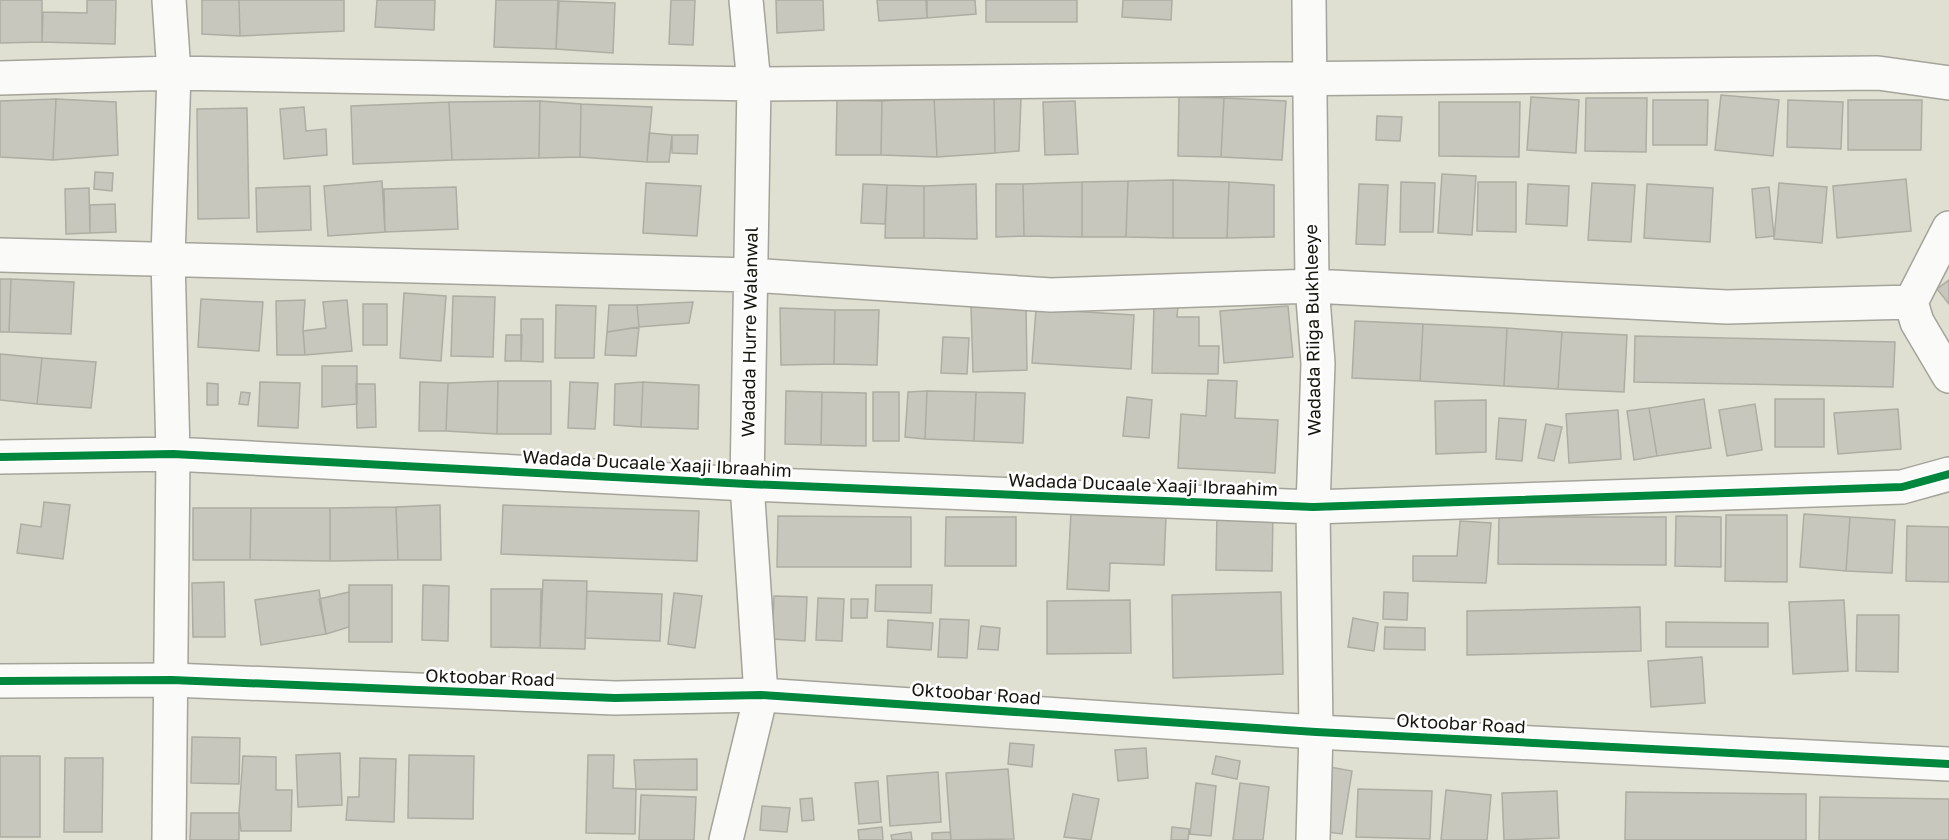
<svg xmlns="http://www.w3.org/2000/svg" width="1949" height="840" font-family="'Golos Text',sans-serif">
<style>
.building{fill:#c7c7bd;stroke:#aeada3;stroke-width:1.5}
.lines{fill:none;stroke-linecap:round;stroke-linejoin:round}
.street-casing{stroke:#a4a49a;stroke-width:36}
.secondary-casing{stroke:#a4a49a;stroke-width:36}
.street{stroke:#fafaf8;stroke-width:33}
.secondary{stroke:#fafaf8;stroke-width:33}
.cycleway-casing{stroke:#fff;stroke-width:11}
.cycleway{stroke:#00873e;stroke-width:8}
.labels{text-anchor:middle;stroke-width:5;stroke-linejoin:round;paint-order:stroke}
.street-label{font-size:18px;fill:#16150d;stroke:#fff}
</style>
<rect width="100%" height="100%" fill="#dfdfd2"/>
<path class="building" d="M 0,0 L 42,0 L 42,42 L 0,43 Z
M 87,0 L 116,0 L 115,44 L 42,42 L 43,12 L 87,13 Z
M 202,0 L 239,0 L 240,36 L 202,34 Z
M 239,0 L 344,0 L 344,31 L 240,36 Z
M 377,0 L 435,0 L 434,30 L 375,27 Z
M 496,0 L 558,0 L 556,49 L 494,47 Z
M 671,0 L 695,0 L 693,45 L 669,44 Z
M 776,0 L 823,0 L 824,30 L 777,33 Z
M 877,0 L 927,0 L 927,18 L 879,21 Z
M 926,0 L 975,0 L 976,14 L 927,18 Z
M 986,0 L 1077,0 L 1077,22 L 986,22 Z
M 1123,0 L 1172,0 L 1171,20 L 1122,17 Z
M 559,1 L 615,3 L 613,53 L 556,49 Z
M 1721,95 L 1779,100 L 1773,156 L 1715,150 Z
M 934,97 L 994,97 L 995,153 L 937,157 Z
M 934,97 L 937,157 L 881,155 L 882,101 Z
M 994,97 L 1021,98 L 1019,151 L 995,153 Z
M 1179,97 L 1224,98 L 1221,157 L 1178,156 Z
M 1531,97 L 1579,100 L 1576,153 L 1527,150 Z
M 1224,98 L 1286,101 L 1282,160 L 1221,157 Z
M 1586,98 L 1647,98 L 1646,152 L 1585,151 Z
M 56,99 L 116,102 L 118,155 L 53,160 Z
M 56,99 L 53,160 L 0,157 L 0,101 Z
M 837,100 L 882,101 L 881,155 L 836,155 Z
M 1653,100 L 1708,100 L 1707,145 L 1653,145 Z
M 1788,100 L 1843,102 L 1841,149 L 1787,147 Z
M 1848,100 L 1922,100 L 1921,150 L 1848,150 Z
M 540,101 L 581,104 L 580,157 L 539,158 Z
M 540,101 L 539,158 L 452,160 L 449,102 Z
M 1075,101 L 1078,154 L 1045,155 L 1043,102 Z
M 449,102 L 452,160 L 353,164 L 351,106 Z
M 1439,102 L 1520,102 L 1519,157 L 1439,156 Z
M 581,104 L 652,107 L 647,162 L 580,157 Z
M 304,107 L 306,131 L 326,129 L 327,155 L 284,159 L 280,109 Z
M 247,108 L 249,218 L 198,219 L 197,109 Z
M 1377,116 L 1402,117 L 1400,141 L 1376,140 Z
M 649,133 L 672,135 L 669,162 L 647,162 Z
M 672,135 L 698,135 L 697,154 L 672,153 Z
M 95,172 L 113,173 L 112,191 L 94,189 Z
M 1442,174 L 1476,176 L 1472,235 L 1438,233 Z
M 1906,179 L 1911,231 L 1837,238 L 1833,186 Z
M 1173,180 L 1229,182 L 1227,238 L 1173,238 Z
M 1173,180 L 1173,238 L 1126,237 L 1128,181 Z
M 382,181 L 385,232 L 328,236 L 324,186 Z
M 1128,181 L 1126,237 L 1082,237 L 1082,182 Z
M 1082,182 L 1082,237 L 1024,236 L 1023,184 Z
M 1229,182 L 1274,185 L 1274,237 L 1227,238 Z
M 1401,182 L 1435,183 L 1433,232 L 1400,232 Z
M 1478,182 L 1516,182 L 1516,232 L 1477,231 Z
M 646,183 L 701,186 L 697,236 L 643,233 Z
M 1592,183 L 1635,185 L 1631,242 L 1588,240 Z
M 1779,183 L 1827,187 L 1822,243 L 1774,239 Z
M 863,184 L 887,185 L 885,224 L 861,223 Z
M 976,184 L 977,239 L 924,238 L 924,186 Z
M 996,184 L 1023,184 L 1024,236 L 996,237 Z
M 1359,184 L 1388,185 L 1385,245 L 1356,244 Z
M 1528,184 L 1569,186 L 1567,226 L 1526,224 Z
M 1647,184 L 1713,188 L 1710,242 L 1644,238 Z
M 887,185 L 924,186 L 924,238 L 885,238 Z
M 310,186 L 311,230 L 257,232 L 256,188 Z
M 456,187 L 458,229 L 385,232 L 384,189 Z
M 1769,187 L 1774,236 L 1756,238 L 1752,189 Z
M 89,188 L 90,233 L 66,234 L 65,189 Z
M 115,204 L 116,232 L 90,233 L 90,205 Z
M 0,279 L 11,279 L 9,332 L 0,332 Z
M 11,279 L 74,282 L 71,334 L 9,332 Z
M 1949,280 L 1949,304 L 1937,289 Z
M 404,293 L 446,296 L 441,361 L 400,358 Z
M 453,296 L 495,297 L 493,357 L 451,356 Z
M 201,299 L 263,302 L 259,351 L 198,347 Z
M 305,300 L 303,331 L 305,355 L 277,355 L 276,301 Z
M 347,300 L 352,351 L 305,355 L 303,331 L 326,328 L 323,302 Z
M 693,302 L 689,323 L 639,327 L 637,305 Z
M 363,304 L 387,304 L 387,345 L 363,345 Z
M 556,305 L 596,306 L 594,358 L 555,358 Z
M 609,305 L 637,305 L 639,327 L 607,332 Z
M 1154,305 L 1178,306 L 1177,317 L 1199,317 L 1199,346 L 1219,346 L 1218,374 L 1152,373 Z
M 1026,306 L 1027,370 L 973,372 L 971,307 Z
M 1288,306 L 1293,357 L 1224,363 L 1220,311 Z
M 780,308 L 835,310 L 834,364 L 781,365 Z
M 1036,309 L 1134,315 L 1131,369 L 1032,363 Z
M 835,310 L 879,310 L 877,365 L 834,364 Z
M 521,319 L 543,319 L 543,362 L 521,361 Z
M 1355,321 L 1423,324 L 1420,381 L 1352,378 Z
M 1423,324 L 1507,328 L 1504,386 L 1420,381 Z
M 639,327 L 636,356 L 605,355 L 607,332 Z
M 1507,328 L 1562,332 L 1558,389 L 1504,386 Z
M 1562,332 L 1627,335 L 1624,392 L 1558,389 Z
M 506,335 L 522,335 L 521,361 L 505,361 Z
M 1635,336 L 1895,342 L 1893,387 L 1634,382 Z
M 943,337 L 969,338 L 967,374 L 941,373 Z
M 0,354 L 42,358 L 37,404 L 0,400 Z
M 42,358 L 96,362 L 91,408 L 37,404 Z
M 322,366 L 357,366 L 357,404 L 322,407 Z
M 1208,380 L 1237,381 L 1235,418 L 1278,420 L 1275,473 L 1178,468 L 1181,414 L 1206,416 Z
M 498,381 L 497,434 L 446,431 L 448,383 Z
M 498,381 L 551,381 L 551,434 L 497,434 Z
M 260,382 L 300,383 L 298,428 L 258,426 Z
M 420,382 L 448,383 L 446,431 L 419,431 Z
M 570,382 L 598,383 L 595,429 L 568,428 Z
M 643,382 L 641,427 L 614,425 L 615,384 Z
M 643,382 L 699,385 L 698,429 L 641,427 Z
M 207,383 L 218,384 L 218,405 L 207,405 Z
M 356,384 L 375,384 L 376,427 L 357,428 Z
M 786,391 L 822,392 L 821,445 L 785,444 Z
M 927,391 L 925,439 L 905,437 L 908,392 Z
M 927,391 L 976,392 L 974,441 L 925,439 Z
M 241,392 L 250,393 L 248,405 L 239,404 Z
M 822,392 L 866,393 L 866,446 L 821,445 Z
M 873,392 L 899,392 L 899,441 L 873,441 Z
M 976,392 L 1025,393 L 1023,443 L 974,441 Z
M 1127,397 L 1152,400 L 1149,438 L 1123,436 Z
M 1704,399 L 1711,448 L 1657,456 L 1649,408 Z
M 1775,399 L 1824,399 L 1824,447 L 1775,447 Z
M 1486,400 L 1486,452 L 1436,454 L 1435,401 Z
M 1755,404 L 1762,450 L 1727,456 L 1719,410 Z
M 1649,408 L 1657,456 L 1634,460 L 1627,411 Z
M 1898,409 L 1901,449 L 1838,454 L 1834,413 Z
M 1618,410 L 1621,459 L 1569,463 L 1566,414 Z
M 1499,418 L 1526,420 L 1522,461 L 1496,459 Z
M 1546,424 L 1562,427 L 1554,461 L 1538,458 Z
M 44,502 L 70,505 L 63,559 L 17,553 L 21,524 L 41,527 Z
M 440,505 L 441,560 L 398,560 L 396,507 Z
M 503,505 L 699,511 L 697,561 L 501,554 Z
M 396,507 L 398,560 L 330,561 L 330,508 Z
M 193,508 L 251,508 L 250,560 L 193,560 Z
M 251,508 L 330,508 L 330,561 L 250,560 Z
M 1071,512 L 1166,516 L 1164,565 L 1110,563 L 1109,591 L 1067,589 Z
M 1217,513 L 1273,513 L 1272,571 L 1216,570 Z
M 1804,514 L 1850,517 L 1846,571 L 1800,567 Z
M 1726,515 L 1787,515 L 1787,582 L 1725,581 Z
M 778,516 L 911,517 L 911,567 L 777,567 Z
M 1676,516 L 1721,517 L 1721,567 L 1675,566 Z
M 946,517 L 1016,517 L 1016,566 L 945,566 Z
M 1499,517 L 1666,517 L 1666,565 L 1498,564 Z
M 1850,517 L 1895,520 L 1892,573 L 1846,571 Z
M 1460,521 L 1491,523 L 1486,583 L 1413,581 L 1413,556 L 1457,556 Z
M 1907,526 L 1949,527 L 1949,582 L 1906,581 Z
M 543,580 L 587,581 L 585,649 L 540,648 Z
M 224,582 L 225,637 L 193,637 L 192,583 Z
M 349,585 L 392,585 L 392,642 L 349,642 Z
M 423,585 L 449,586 L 448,641 L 422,640 Z
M 876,585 L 932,585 L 931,613 L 875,611 Z
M 491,589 L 541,589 L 540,648 L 491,647 Z
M 319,590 L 326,634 L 261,645 L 255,600 Z
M 587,591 L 662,594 L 660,641 L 585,638 Z
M 349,592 L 349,627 L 326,634 L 319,599 Z
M 1281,592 L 1283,674 L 1173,678 L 1172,595 Z
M 1384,592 L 1408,593 L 1407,620 L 1383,619 Z
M 674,593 L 702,596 L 695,648 L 668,644 Z
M 774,596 L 807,597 L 805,641 L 772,639 Z
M 818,598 L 844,599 L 842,641 L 816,640 Z
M 851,599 L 868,599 L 867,618 L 851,618 Z
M 1130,600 L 1131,653 L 1047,654 L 1047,601 Z
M 1844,600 L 1848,671 L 1793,674 L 1789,602 Z
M 1640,607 L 1641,651 L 1467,655 L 1467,611 Z
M 1857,615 L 1899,615 L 1898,672 L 1856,671 Z
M 1353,618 L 1378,623 L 1374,651 L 1348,647 Z
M 940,619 L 969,620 L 967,658 L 938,657 Z
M 888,620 L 933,623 L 931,650 L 887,647 Z
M 1666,622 L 1768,623 L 1768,647 L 1666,647 Z
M 981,626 L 1000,628 L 998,650 L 978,649 Z
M 1385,627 L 1425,628 L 1425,650 L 1384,649 Z
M 1702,657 L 1705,703 L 1651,707 L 1648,661 Z
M 192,737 L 240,738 L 239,784 L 191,783 Z
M 1010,743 L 1034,745 L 1032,767 L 1008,764 Z
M 1146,748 L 1148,778 L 1118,781 L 1115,750 Z
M 340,753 L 342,805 L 298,807 L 296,755 Z
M 409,755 L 474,756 L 473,819 L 408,818 Z
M 588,755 L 614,755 L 613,788 L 636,789 L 635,834 L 586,833 Z
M 0,756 L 40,756 L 40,837 L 0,837 Z
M 243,756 L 276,757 L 276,790 L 292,790 L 291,831 L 241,831 L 239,813 Z
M 1216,756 L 1240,761 L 1237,779 L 1212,774 Z
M 65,758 L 103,758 L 102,832 L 64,832 Z
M 360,758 L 396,759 L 394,822 L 346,820 L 348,797 L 359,797 Z
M 697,759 L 697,790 L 636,789 L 634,760 Z
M 1330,767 L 1352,771 L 1342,834 L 1321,831 Z
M 1008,769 L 1014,839 L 951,840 L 946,773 Z
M 938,772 L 941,822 L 890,826 L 887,776 Z
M 878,781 L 881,822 L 859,824 L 855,783 Z
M 1196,783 L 1216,786 L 1211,836 L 1190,834 Z
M 1240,783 L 1269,787 L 1263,840 L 1233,840 Z
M 1358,789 L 1432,791 L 1430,839 L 1356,837 Z
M 1446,790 L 1491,795 L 1487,840 L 1441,840 Z
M 1557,791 L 1559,838 L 1504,840 L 1502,793 Z
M 1626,792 L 1806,794 L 1806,840 L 1625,840 Z
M 1073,794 L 1099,799 L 1091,840 L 1064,837 Z
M 641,795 L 696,797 L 694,840 L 639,840 Z
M 1820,797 L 1949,799 L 1949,840 L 1819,840 Z
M 812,798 L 814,820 L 802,821 L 800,799 Z
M 762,806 L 790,808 L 787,832 L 760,830 Z
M 191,813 L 239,813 L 239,840 L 190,840 Z
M 882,827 L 883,840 L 859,840 L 858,830 Z
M 1172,827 L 1189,829 L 1188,840 L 1171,840 Z
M 911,832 L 912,840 L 892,840 L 891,835 Z
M 950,832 L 951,840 L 932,840 L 932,833 Z"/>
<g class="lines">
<defs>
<path id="street" d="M 169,0 L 174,73 L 168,258 L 173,454 L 169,840
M 1309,0 L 1312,286 L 1318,363 L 1313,507 L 1316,732 L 1313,840
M 0,78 L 174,73 L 754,84 L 1878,73 L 1949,83
M 1949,228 L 1911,302 L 1917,322 L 1949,376
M 0,255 L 751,275 L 1051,295 L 1312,286 L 1727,307 L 1911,302
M 0,457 L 173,454 L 747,484 L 1313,507 L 1902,487 L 1949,474
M 726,840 L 761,695 L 747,484 L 754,84 L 746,0"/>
<path id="secondary" d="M 0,681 L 172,680 L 615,698 L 761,695 L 1316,732 L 1949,764"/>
</defs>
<use href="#street" class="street-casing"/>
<use href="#secondary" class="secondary-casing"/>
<use href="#street" class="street"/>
<use href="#secondary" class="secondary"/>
<defs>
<path id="cycleway" d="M 0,457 L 173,454 L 747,484 L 1313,507 L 1902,487 L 1949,474
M 0,681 L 172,680 L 615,698 L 761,695 L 1316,732 L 1949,764"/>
</defs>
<use href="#cycleway" class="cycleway-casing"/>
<use href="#cycleway" class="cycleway"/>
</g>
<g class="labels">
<g class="street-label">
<text transform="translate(1313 330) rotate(-91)" y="6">Wadada Riiga Bukhleeye</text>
<text transform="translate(750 332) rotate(-89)" y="6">Wadada Hurre Walanwal</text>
<text transform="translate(657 464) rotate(3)" y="6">Wadada Ducaale Xaaji Ibraahim</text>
<text transform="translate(1143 485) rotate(2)" y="6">Wadada Ducaale Xaaji Ibraahim</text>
<text transform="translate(490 678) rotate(2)" y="6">Oktoobar Road</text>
<text transform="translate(976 694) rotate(4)" y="6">Oktoobar Road</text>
<text transform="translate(1461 724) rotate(3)" y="6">Oktoobar Road</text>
</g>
</g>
</svg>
